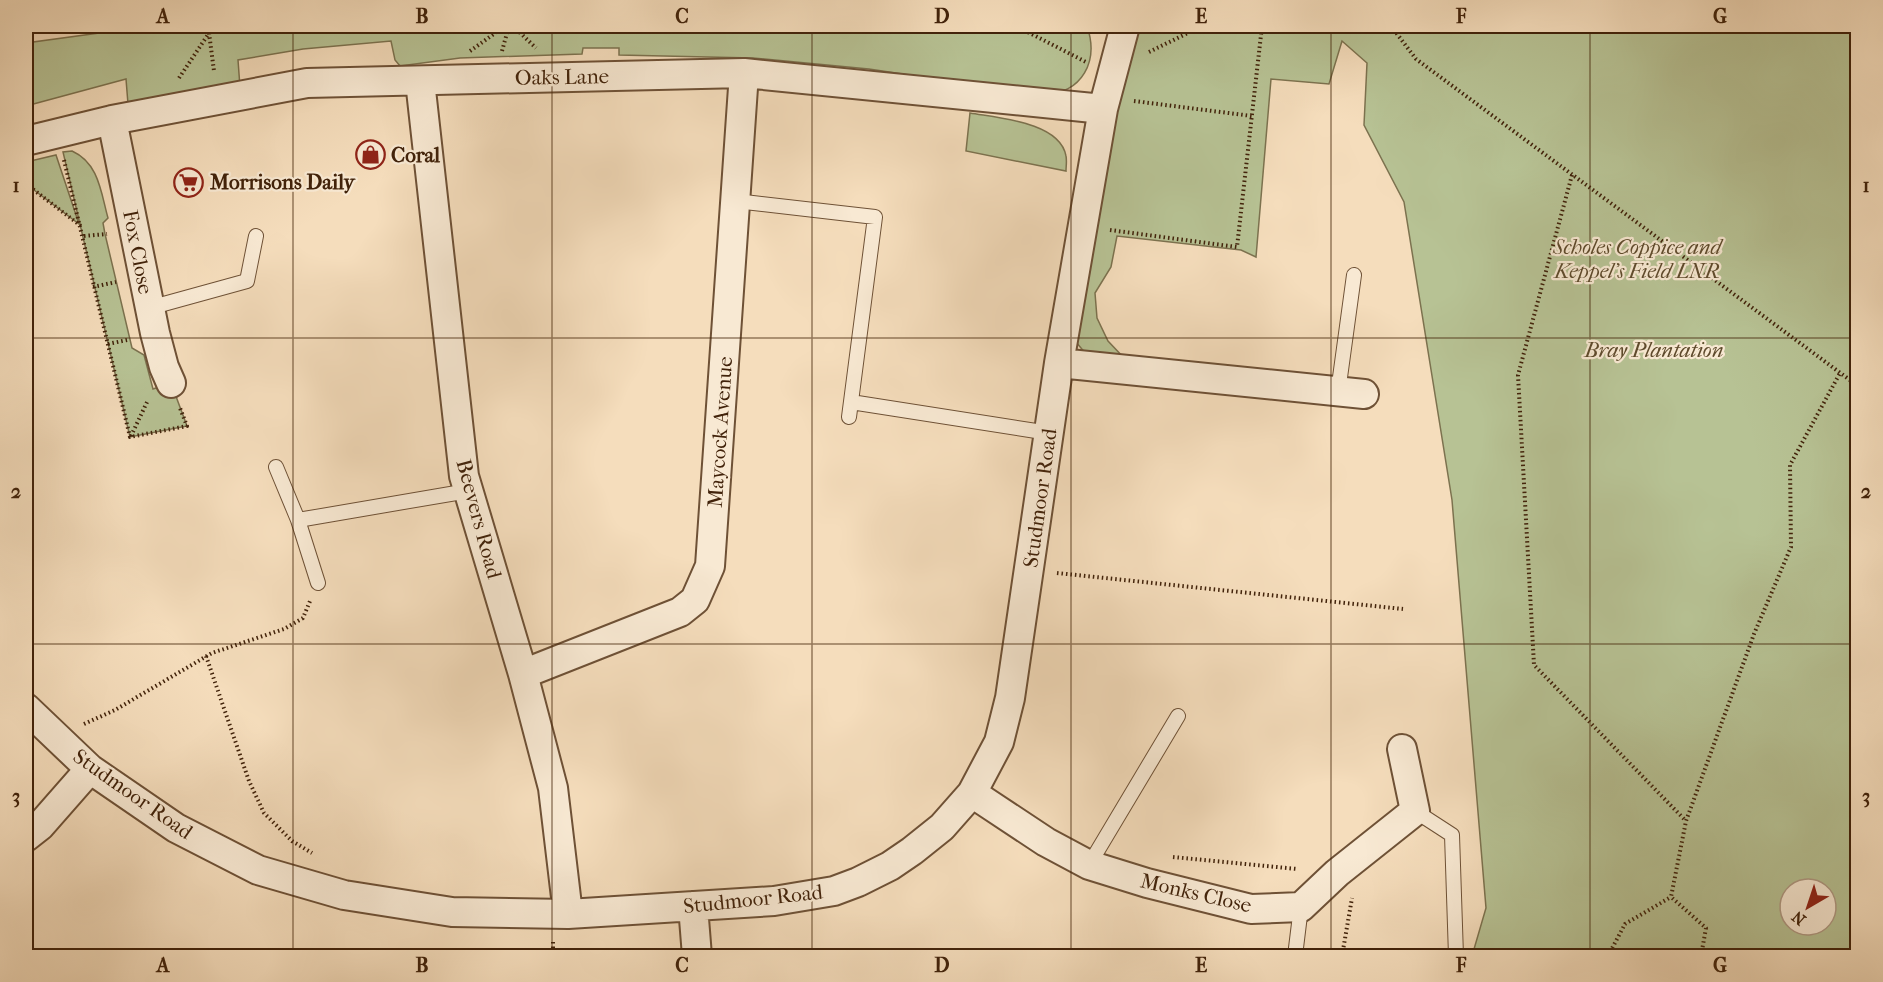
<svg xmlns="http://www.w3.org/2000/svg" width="1883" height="982" font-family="'IM FELL French Canon',serif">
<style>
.green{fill:#b7c294;stroke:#7c724f;stroke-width:1.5;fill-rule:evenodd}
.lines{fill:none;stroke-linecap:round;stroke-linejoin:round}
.lane-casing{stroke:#6e5136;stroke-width:16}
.street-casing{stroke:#6e5136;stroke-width:32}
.path{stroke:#41220a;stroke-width:4;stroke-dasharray:1.5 3;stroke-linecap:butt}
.lane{stroke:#f8e9d3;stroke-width:14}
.street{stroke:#f8e9d3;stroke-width:28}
.grid{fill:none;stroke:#41220a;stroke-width:1.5;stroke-opacity:0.55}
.labels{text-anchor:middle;stroke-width:4.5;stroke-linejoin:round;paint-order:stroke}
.street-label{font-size:21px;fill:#41220a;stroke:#f8e9d3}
.poi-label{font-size:21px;font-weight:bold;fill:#41220a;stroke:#f8e9d3;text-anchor:start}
.park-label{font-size:21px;font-style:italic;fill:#5e4a2c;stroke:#f8e9d3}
.neatline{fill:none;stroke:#41220a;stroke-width:2}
.grid-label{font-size:20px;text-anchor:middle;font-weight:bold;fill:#41220a}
</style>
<rect width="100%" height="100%" fill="#f5ddbc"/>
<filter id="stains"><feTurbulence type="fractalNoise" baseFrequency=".00333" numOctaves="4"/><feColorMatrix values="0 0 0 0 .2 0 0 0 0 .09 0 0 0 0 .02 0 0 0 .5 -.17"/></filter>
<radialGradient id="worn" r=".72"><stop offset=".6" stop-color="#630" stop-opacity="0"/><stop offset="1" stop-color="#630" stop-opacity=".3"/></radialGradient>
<path class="green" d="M 194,26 L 1087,26 C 1099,61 1083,93 1043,95 L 869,69 L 753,58 L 619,55 L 619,48 L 583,48 L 582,54 L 460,58 L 400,66 L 395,60 L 391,41 L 303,49 L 238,60 L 240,87 L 128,104 L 126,79 L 26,106 L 26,43 L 114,31 Z
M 1137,26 L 1663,26 L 1857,30 L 1857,956 L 1472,956 L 1486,908 L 1452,500 L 1404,202 L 1364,125 L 1367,63 L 1342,41 L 1329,84 L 1271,79 L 1256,257 L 1241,250 L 1117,236 L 1111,267 L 1095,293 L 1097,318 L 1108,341 L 1125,359 L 1086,354 L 1076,342 L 1123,64 ZM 1790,889 L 1826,889 L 1826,925 L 1790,925 Z
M 970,113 C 998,118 1060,122 1066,156 C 1067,161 1066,166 1066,171 L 966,151 Z
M 72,151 C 99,163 101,193 108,218 L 103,223 L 105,234 L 132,348 L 144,355 L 153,389 L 171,383 L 187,426 L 130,437 L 63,152 Z
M 56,155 L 79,224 L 26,184 L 26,162 Z"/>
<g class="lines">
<defs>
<path id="lane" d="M 736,201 L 875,217 L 849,417
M 149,308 L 247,281 L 256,236
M 1338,392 L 1354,275
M 851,402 L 1049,433
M 276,467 L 298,520
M 318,583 L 298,520 L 468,491
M 1415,811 L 1452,835 L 1456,956
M 1089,865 L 1178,716
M 1295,956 L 1301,907"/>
<path id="street" d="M 420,81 L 464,476 L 523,674 L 553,788 L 568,914
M 112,120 L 155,333 L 164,367 L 171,383
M 26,141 L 112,120 L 307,83 L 744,73 L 1103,109
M 1059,363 L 1364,394
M 523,674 L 680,612 L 695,600 L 710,566 L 744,73
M 26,708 L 90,769 L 176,828 L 258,870 L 344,895 L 452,912 L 568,914 L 774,901 L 834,891 L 858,882 L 890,866 L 912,851 L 942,827 L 972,793 L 999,742 L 1010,698 L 1059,363 L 1103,109 L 1125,26
M 972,793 L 1046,842 L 1089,865 L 1147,883 L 1251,909 L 1301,907 L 1337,873 L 1415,811 L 1402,749
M 26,837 L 40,826 L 90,769
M 693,906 L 697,956"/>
</defs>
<use href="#lane" class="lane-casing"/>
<use href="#street" class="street-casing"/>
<path class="path" d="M 209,26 L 209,33
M 513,26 L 536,48
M 1016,26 L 1086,62
M 1391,26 L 1416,59 L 1858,386
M 470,51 L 505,26
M 502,51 L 509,26
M 1149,52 L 1202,26
M 179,78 L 209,33 L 214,71
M 1134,101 L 1252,116
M 64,160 L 130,437 L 187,426 L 180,408
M 1572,175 L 1518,375 L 1534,665 L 1686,821
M 26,184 L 81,226
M 1110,230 L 1237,247 L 1262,26
M 84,236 L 107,234
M 93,287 L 116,282
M 108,344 L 127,340
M 131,436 L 148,400
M 1057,573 L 1403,609
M 206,656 L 249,781 L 264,813 L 292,841 L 312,853
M 84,724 L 115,710 L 212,653 L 284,629 L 303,618 L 310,601
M 1173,857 L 1297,869
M 553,942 L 553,956
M 1342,956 L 1352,898
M 1608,956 L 1625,924 L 1671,897
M 1701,956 L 1706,928 L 1671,897 L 1686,821 L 1754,634 L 1791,547 L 1790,465 L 1840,373"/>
<use href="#lane" class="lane"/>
<use href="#street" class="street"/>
</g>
<path class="grid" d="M 293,26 L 293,956M 552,26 L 552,956M 812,26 L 812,956M 1071,26 L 1071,956M 1331,26 L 1331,956M 1590,26 L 1590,956M 26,338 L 1858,338M 26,644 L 1858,644"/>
<defs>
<symbol id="shop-ring" viewBox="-11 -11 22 22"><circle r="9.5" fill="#f8e9d3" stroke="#8f2418" stroke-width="1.5"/><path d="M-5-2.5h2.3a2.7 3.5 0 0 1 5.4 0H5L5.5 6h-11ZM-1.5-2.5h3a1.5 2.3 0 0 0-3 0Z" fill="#8f2418"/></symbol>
<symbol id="supermarket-ring" viewBox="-11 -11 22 22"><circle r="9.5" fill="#f8e9d3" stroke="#8f2418" stroke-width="1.5"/><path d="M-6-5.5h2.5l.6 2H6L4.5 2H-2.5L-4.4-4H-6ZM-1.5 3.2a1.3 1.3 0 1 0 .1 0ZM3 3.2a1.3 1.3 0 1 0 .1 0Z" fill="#8f2418"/></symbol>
</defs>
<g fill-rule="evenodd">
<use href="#shop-ring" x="354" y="138" width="33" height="33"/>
<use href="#supermarket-ring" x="172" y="166" width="33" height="33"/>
</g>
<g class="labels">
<g class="street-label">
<text transform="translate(562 77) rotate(-1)" y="7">Oaks Lane</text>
<text transform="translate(138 252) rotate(79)" y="7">Fox Close</text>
<text transform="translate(720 432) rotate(-86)" y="7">Maycock Avenue</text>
<text transform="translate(1040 498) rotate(-82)" y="7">Studmoor Road</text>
<text transform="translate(479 519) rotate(75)" y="7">Beevers Road</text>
<text transform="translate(133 794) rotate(35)" y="7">Studmoor Road</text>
<text transform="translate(1196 893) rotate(13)" y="7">Monks Close</text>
<text transform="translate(753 899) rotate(-6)" y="7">Studmoor Road</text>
</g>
<g class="poi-label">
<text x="391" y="162">Coral</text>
<text x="210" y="189">Morrisons Daily</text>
</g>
<g class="park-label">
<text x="1637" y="254">Scholes Coppice and<tspan x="1637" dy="24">Keppel's Field LNR</tspan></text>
<text x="1654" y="357">Bray Plantation</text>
</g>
</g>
<rect width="1883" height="982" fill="none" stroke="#f5ddbc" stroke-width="66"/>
<g transform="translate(1808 907) rotate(219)"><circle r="28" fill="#f8e9d3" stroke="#af9983" stroke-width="1.5"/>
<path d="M0-4.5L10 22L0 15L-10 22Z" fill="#8f2418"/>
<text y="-9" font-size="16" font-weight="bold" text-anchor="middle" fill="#41220a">N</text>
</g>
<rect x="33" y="33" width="1817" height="916" class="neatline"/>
<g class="grid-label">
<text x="163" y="23">A</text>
<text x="422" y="23">B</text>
<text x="682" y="23">C</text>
<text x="942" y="23">D</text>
<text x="1201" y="23">E</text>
<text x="1461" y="23">F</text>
<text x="1720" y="23">G</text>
<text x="16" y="192">1</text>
<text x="1866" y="192">1</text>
<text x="16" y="498">2</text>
<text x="1866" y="498">2</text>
<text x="16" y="803">3</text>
<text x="1866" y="803">3</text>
<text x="163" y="972">A</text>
<text x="422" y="972">B</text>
<text x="682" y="972">C</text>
<text x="942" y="972">D</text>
<text x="1201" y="972">E</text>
<text x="1461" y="972">F</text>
<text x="1720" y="972">G</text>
</g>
<rect width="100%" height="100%" filter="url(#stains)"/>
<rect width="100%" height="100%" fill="url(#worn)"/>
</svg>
